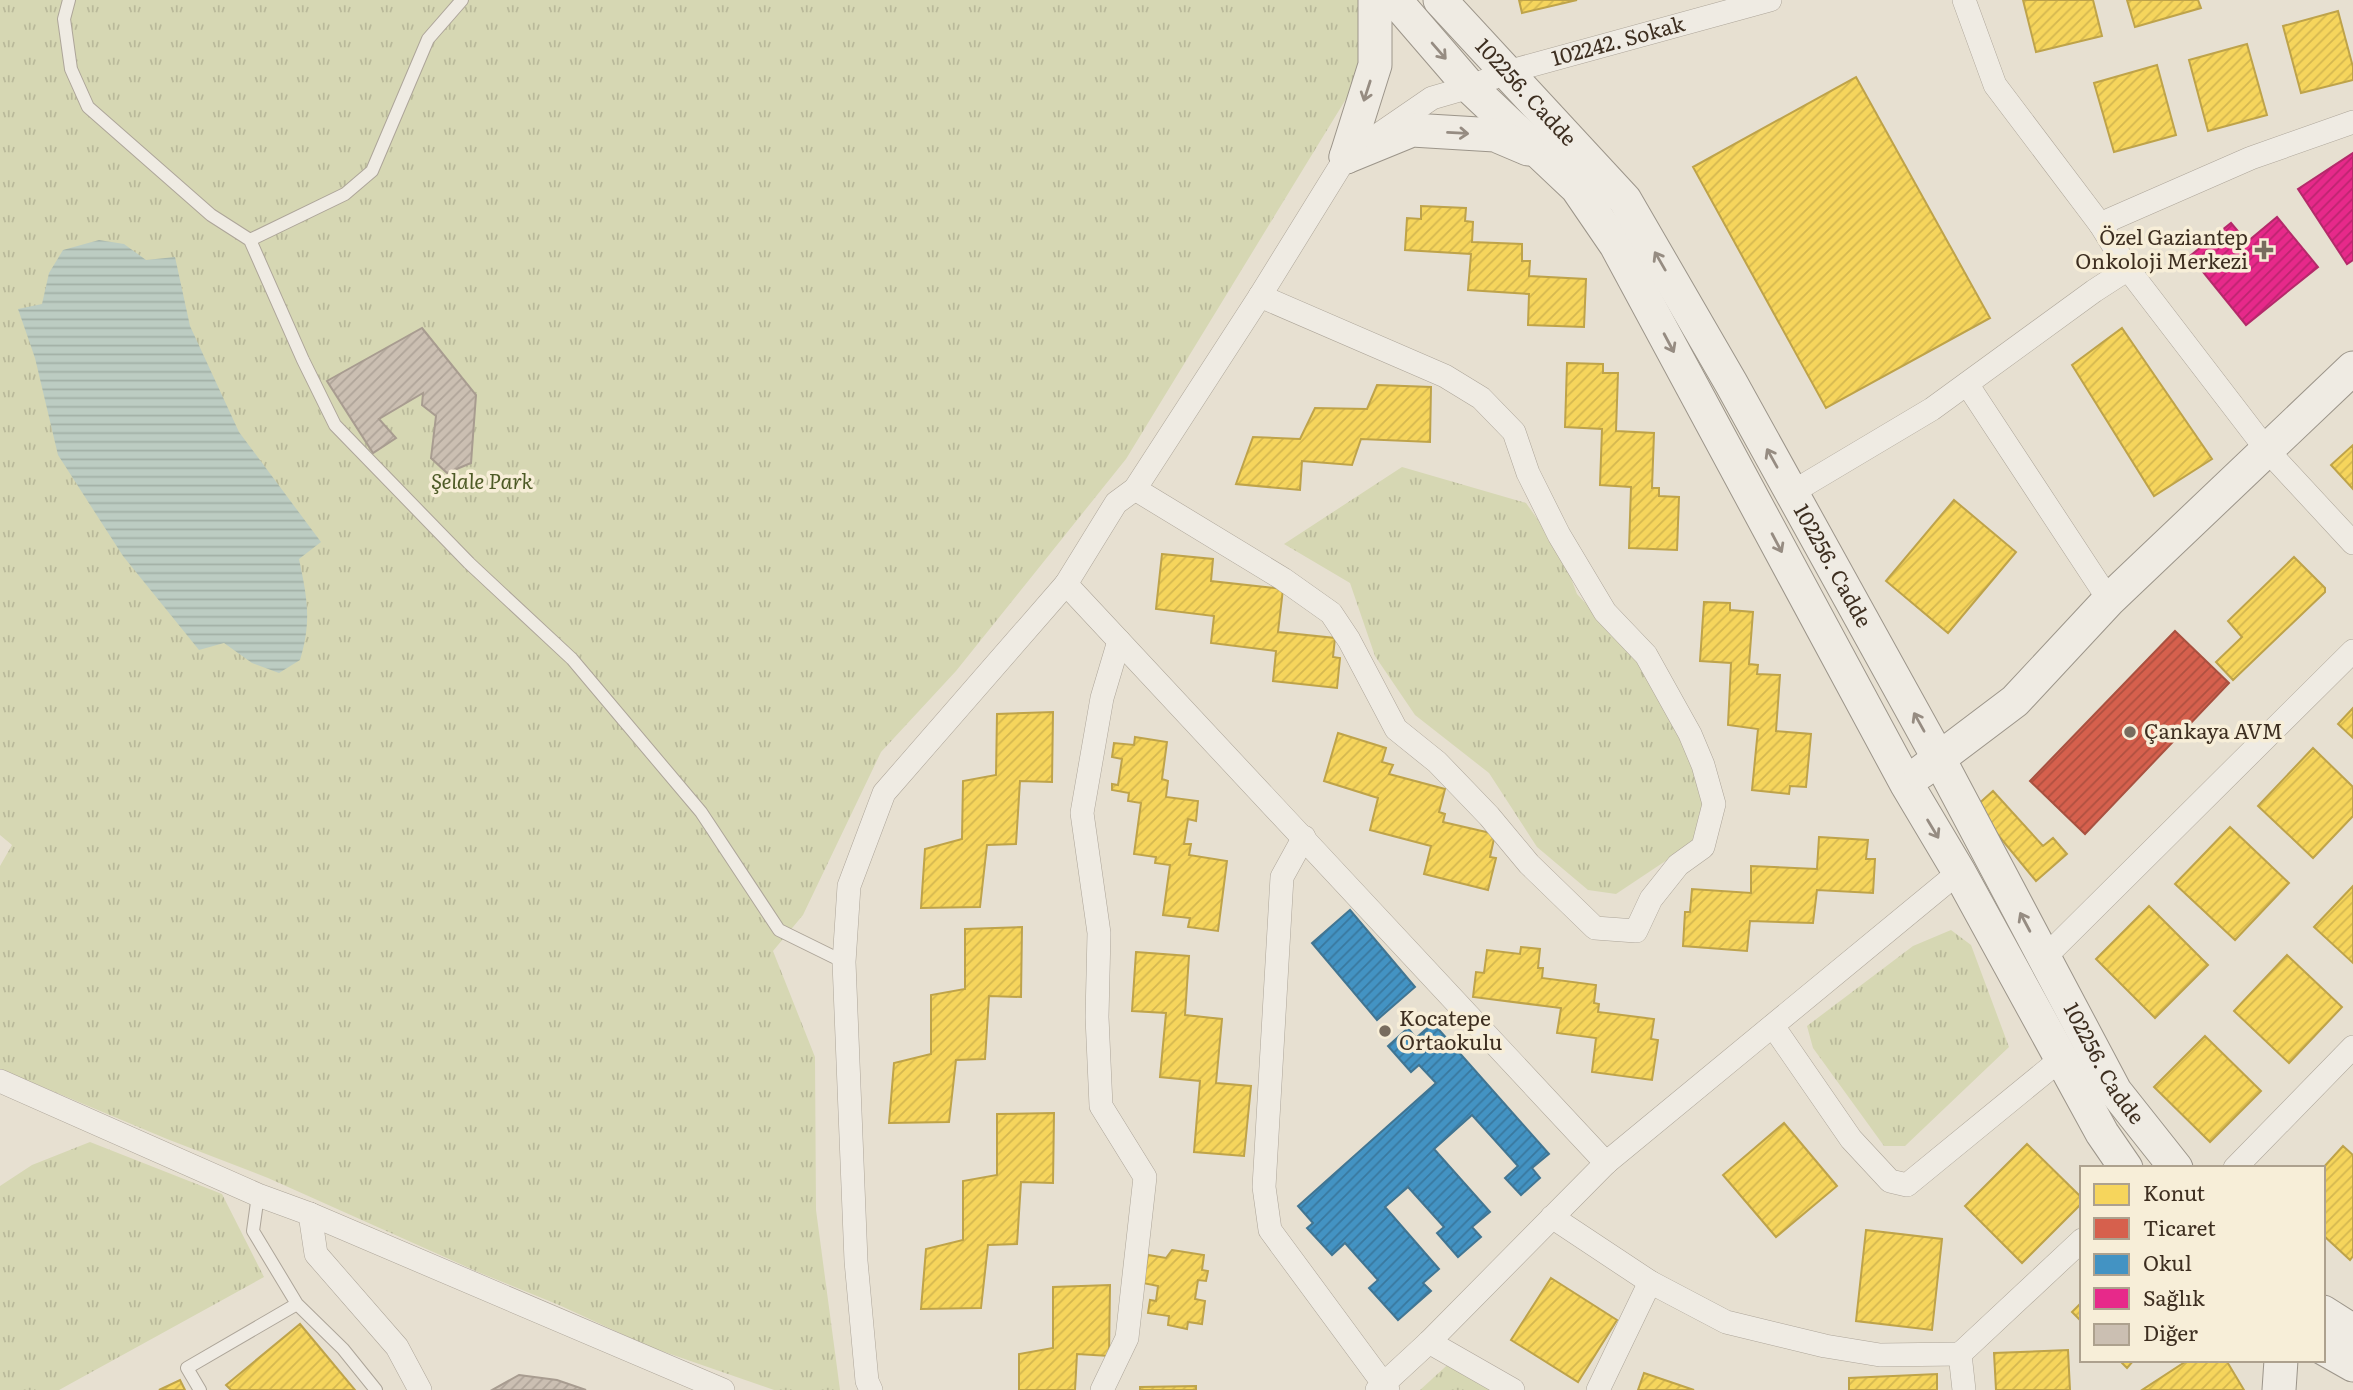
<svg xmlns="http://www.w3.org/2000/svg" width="2353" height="1390" font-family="Literata,serif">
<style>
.grass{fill:url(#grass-tufts)}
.water{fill:url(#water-rules)}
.homes{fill:url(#homes-hatch);stroke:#bea34a;stroke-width:2}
.shops{fill:url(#shops-hatch);stroke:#a85140;stroke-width:2}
.schools{fill:url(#schools-hatch);stroke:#417592;stroke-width:2}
.health{fill:url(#health-hatch);stroke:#b42a6a;stroke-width:2}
.building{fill:url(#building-hatch);stroke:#a89c90;stroke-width:2}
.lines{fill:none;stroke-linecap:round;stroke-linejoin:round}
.lane-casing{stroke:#ada599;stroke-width:14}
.street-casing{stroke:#ada599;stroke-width:24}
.secondary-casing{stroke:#9c958a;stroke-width:35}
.lane{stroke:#efebe3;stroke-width:12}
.street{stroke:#efebe3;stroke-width:23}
.secondary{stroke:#efebe3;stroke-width:33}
.oneway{stroke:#968c82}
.poi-dot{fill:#786c5e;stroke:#f7eed8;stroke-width:2.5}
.labels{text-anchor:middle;stroke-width:7;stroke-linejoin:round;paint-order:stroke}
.street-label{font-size:21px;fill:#3d2e20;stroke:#f7eed8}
.poi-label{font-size:21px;fill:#3d2e20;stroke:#f7eed8;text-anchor:start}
.park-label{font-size:21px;font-style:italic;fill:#4d5a26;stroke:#f7eed8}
</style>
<defs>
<pattern id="grass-tufts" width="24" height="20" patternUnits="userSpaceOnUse" patternTransform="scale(1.75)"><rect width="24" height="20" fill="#d6d7b3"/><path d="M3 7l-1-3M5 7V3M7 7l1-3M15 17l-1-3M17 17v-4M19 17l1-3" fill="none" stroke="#b9b99a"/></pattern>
<pattern id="water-rules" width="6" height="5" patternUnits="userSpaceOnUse" patternTransform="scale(1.75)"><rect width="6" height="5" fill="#bcccc2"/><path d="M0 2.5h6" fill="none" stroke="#a2b0a6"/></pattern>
<pattern id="homes-hatch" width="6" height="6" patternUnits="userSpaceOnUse" patternTransform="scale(1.75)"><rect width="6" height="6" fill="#f6d55c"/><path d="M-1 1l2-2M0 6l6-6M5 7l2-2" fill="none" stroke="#d4b750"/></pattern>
<pattern id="shops-hatch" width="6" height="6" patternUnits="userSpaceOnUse" patternTransform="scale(1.75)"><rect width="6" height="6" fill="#d6604d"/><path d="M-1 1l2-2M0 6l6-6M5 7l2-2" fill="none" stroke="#af5040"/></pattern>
<pattern id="schools-hatch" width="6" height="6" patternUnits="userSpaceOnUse" patternTransform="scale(1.75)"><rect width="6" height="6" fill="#4393c3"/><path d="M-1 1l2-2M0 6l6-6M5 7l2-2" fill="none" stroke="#39789e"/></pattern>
<pattern id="health-hatch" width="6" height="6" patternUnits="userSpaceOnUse" patternTransform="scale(1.75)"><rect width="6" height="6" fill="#e7298a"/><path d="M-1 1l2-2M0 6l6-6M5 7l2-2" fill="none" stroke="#bc2470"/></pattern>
<pattern id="building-hatch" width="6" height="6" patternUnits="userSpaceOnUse" patternTransform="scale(1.75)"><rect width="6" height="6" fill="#cbbfb2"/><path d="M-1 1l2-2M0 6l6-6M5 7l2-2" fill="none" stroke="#afa499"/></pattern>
</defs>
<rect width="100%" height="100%" fill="#e7e0d1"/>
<path class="grass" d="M 0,0 L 1358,0 L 1363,44 L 1357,81 L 1126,459 L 956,671 L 881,752 L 803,915 L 773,951 L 815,1057 L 816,1210 L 840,1390 L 774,1390 L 650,1347 L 559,1305 L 478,1272 L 268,1178 L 167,1139 L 0,1069 L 0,866 L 12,845 L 0,835 Z
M 1402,467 L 1526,503 L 1561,552 L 1577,594 L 1636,657 L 1703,765 L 1713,818 L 1694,842 L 1616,894 L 1588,890 L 1537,847 L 1489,773 L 1415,715 L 1375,656 L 1350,583 L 1284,544 Z
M 1951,930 L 1971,945 L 2009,1047 L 1905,1146 L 1884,1146 L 1813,1048 L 1807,1026 L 1913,946 Z
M 90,1142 L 222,1194 L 264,1277 L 59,1390 L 0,1390 L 0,1186 L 32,1165 Z
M 1455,1358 L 1512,1390 L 1420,1390 Z"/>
<path class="water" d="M 99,240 L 124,244 L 146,260 L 175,257 L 190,326 L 239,432 L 321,542 L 299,559 C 307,597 312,621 300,660 L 279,673 L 252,663 L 224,643 L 199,650 L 123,556 L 58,455 L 35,358 L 18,309 L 42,304 L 49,273 L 63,250 Z"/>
<path class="homes" d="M 1519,0 L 1577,0 L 1522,13 Z
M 2023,0 L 2093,0 L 2102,36 L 2036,52 Z
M 2127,0 L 2198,0 L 2201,8 L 2135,27 Z
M 2338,11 L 2353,67 L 2353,80 L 2301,93 L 2283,26 Z
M 2247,44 L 2267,115 L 2208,131 L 2189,60 Z
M 2157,65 L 2176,135 L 2114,152 L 2094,83 Z
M 1856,77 L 1990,318 L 1826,408 L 1693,167 Z
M 1421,206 L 1466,208 L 1465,221 L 1473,222 L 1472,242 L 1522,244 L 1522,261 L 1530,261 L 1529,276 L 1586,279 L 1584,327 L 1528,325 L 1529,294 L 1468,290 L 1471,254 L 1405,250 L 1407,218 L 1421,219 Z
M 2122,328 L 2212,459 L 2154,496 L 2072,365 Z
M 1567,363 L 1603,364 L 1603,373 L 1618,373 L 1616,431 L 1654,433 L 1652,488 L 1659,488 L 1659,496 L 1679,497 L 1677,550 L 1629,548 L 1631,487 L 1600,485 L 1602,429 L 1565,427 Z
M 1377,385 L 1431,387 L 1430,442 L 1361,439 L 1352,465 L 1302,461 L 1300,490 L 1236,484 L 1253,437 L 1300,439 L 1315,408 L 1367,409 Z
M 2353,445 L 2353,489 L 2331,465 Z
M 1954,500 L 2016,552 L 1948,633 L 1886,581 Z
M 1162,554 L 1213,559 L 1211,581 L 1283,589 L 1278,632 L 1335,638 L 1333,657 L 1340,658 L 1337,688 L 1273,681 L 1276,651 L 1211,643 L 1214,616 L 1156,609 Z
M 2294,557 L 2325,588 L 2325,592 L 2233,680 L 2216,662 L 2242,637 L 2228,621 Z
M 1704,602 L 1730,603 L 1730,610 L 1753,612 L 1749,664 L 1758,665 L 1757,674 L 1780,675 L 1776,731 L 1811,734 L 1806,787 L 1790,786 L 1789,794 L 1752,790 L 1758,729 L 1728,725 L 1731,663 L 1700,661 Z
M 2353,708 L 2353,738 L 2338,724 Z
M 1053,712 L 1052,782 L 1020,781 L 1016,844 L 987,845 L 980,907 L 921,908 L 925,849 L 962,839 L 963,781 L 996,775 L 997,714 Z
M 1338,733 L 1386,748 L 1382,762 L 1393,765 L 1389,774 L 1445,789 L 1439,812 L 1445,814 L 1443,822 L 1495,834 L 1490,857 L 1496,858 L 1488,890 L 1424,874 L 1431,846 L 1370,830 L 1378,798 L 1324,781 Z
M 1135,737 L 1167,742 L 1162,779 L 1168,781 L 1166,797 L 1198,801 L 1196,821 L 1188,819 L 1184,844 L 1191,844 L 1189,855 L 1227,861 L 1218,931 L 1188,927 L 1190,918 L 1163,915 L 1170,865 L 1155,863 L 1156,857 L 1134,854 L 1141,803 L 1128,801 L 1129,793 L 1112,790 L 1112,784 L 1118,785 L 1122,759 L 1112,757 L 1114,743 L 1134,745 Z
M 2313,748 L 2353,787 L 2353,816 L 2313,858 L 2258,806 Z
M 1993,791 L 2043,846 L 2053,838 L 2067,854 L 2036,881 L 1975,807 Z
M 2230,827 L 2289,883 L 2235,940 L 2175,884 Z
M 1819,837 L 1868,840 L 1866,859 L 1875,859 L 1873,893 L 1817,890 L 1813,923 L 1750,921 L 1747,951 L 1683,946 L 1685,912 L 1690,912 L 1692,889 L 1751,893 L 1751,866 L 1817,869 Z
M 2353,886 L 2353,963 L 2314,927 Z
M 2149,906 L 2208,965 L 2155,1018 L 2096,959 Z
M 1022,927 L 1021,997 L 989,996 L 985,1059 L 956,1060 L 949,1122 L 889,1123 L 894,1063 L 931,1054 L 931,995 L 965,989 L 965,929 Z
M 1521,947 L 1540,949 L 1538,968 L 1543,968 L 1542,978 L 1596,985 L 1594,1003 L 1599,1004 L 1598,1012 L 1654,1019 L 1651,1039 L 1658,1040 L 1652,1080 L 1592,1072 L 1596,1038 L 1557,1033 L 1561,1008 L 1473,997 L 1476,972 L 1484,973 L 1487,950 L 1520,954 Z
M 1136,952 L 1189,956 L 1185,1015 L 1222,1019 L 1216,1083 L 1251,1086 L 1244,1156 L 1194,1152 L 1200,1081 L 1160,1077 L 1166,1013 L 1132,1011 Z
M 2287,955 L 2342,1007 L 2289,1063 L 2234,1011 Z
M 2205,1036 L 2261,1091 L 2210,1142 L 2154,1087 Z
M 1054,1113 L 1053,1183 L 1021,1182 L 1017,1244 L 988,1245 L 981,1308 L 921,1309 L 926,1249 L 963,1240 L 963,1181 L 997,1175 L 997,1114 Z
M 1784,1123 L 1837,1186 L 1776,1237 L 1723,1175 Z
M 2027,1144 L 2082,1198 L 2082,1203 L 2022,1263 L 1965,1206 Z
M 2343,1146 L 2353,1155 L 2353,1256 L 2350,1260 L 2323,1235 L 2323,1168 Z
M 1866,1230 L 1942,1239 L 1932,1330 L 1856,1321 Z
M 1172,1250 L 1204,1255 L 1202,1270 L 1208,1271 L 1206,1281 L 1198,1280 L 1195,1299 L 1205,1301 L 1202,1324 L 1188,1322 L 1187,1329 L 1168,1325 L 1169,1316 L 1148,1313 L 1150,1300 L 1156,1301 L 1158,1286 L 1143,1283 L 1148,1255 L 1166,1258 Z
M 1551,1278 L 1617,1320 L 1578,1382 L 1511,1340 Z
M 1110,1285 L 1109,1356 L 1077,1354 L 1075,1390 L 1019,1390 L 1019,1354 L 1053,1348 L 1053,1287 Z
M 2082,1302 L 2082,1322 L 2072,1312 Z
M 300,1324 L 355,1390 L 231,1390 L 226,1385 Z
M 2068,1350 L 2070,1390 L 1996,1390 L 1994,1353 Z
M 2119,1360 L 2134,1360 L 2127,1368 Z
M 2188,1360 L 2226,1360 L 2244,1390 L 2142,1390 Z
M 1644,1373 L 1694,1390 L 1638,1390 Z
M 1937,1374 L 1937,1390 L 1849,1390 L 1849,1378 Z
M 180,1380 L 185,1390 L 159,1390 Z
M 1196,1386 L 1196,1390 L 1140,1390 L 1140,1387 Z"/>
<path class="shops" d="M 2175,631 L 2229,683 L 2085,834 L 2030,781 Z"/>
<path class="schools" d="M 1350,910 L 1415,987 L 1377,1020 L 1312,943 Z
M 1433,1023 L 1549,1154 L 1532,1168 L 1540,1178 L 1521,1195 L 1505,1178 L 1518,1166 L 1472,1115 L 1434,1149 L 1490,1212 L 1472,1227 L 1481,1237 L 1458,1257 L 1437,1233 L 1444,1227 L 1408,1187 L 1385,1207 L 1439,1269 L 1423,1283 L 1431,1291 L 1398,1320 L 1369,1288 L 1378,1280 L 1345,1243 L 1332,1255 L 1307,1228 L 1313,1223 L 1298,1206 L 1436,1083 L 1419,1065 L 1411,1072 L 1388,1046 L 1408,1028 L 1416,1038 Z"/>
<path class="health" d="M 2353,153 L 2353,260 L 2347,264 L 2298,189 Z
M 2277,217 L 2318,267 L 2246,325 L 2190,256 L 2231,223 L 2247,242 Z"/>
<path class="building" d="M 422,328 L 476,395 L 471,463 L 447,473 L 431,458 L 436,416 L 422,405 L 423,393 L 379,419 L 396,438 L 373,453 L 327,381 Z
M 519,1375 L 557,1380 L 586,1390 L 492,1390 Z"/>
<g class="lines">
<defs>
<path id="lane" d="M 69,0 L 64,19 L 71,69 L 88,107 L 211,215 L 250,240 L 303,360 L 335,425 L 469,563 L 572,659 L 701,812 L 779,930 L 844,962
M 250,240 L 345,194 L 372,171 L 428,39 L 462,0
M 297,1304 L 343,1349 L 376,1390
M 200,1390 L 187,1368 L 297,1304 L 253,1231 L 258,1195"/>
<g id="street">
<path d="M 1964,0 L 1995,85 L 2100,224 L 2128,269 L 2266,449 L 2353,543"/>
<path d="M 2100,224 L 2251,158 L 2353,122"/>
<path d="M 1967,384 L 2109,600"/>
<path d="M 1135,489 L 1283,579 L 1331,613 L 1349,640 L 1396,729 L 1437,762 L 1489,816 L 1529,864 L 1595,928 L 1636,931 L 1651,899 L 1678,865 L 1703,847 L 1714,804 L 1703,765 L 1690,734 L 1646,655 L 1605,612 L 1559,535 L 1528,473 L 1514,432 L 1481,398 L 1445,376 L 1260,296"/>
<path d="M 1791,493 L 1932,409 L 2094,291 L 2128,269"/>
<path d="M 1304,837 L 1282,877 L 1264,1187 L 1270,1230 L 1388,1390"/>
<path d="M 2044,958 L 2353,651"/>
<path d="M 1773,1026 L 1851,1139 L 1890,1181 L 1907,1185 L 2061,1059"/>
<path d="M 0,1081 L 258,1195 L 310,1214 L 723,1390"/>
<path id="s1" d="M 1606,1163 L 1066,584 L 1116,503 L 1135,489 L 1260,296 L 1346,157 L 1432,98 L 1470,87 L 1507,72 L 1770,0"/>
<path d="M 2235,1168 L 2353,1047"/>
<path d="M 310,1214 L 316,1254 L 397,1347 L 420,1390"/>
<path d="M 1552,1217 L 1650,1282 L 1726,1322 L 1825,1346 L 1880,1355 L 1960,1354"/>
<path d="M 1429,1342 L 1513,1390"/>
<path d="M 871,1390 L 867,1381 L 856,1261 L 844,962 L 849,886 L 884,793 L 1066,584"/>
<path d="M 1102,1390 L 1127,1338 L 1145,1177 L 1101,1106 L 1097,1017 L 1099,933 L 1082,813 L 1102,698 L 1119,641"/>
<path d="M 1377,1390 L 1429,1342 L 1606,1163 L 1959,872"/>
<path d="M 1598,1390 L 1650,1282"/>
<path d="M 1964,1390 L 1960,1354 L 2082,1240"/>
</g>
<g id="secondary">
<path d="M 1395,0 L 1470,87 L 1577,188 L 1616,245 L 1906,783 L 1959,872 L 2102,1133 L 2126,1168"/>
<path id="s2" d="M 1440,0 L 1625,200 L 1731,383 L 1939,759 L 2115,1091 L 2176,1168"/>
<path d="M 1346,157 L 1412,130 L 1495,135 L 1528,149"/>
<path d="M 1346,157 L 1375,65 L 1375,0"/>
<path d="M 1921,772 L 2015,701 L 2109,600 L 2353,368"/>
<path d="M 2323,1312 L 2353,1331"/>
<path d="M 2323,1348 L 2353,1365"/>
<path d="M 2279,1390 L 2281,1360"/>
</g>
</defs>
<use href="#lane" class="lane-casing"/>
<use href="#street" class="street-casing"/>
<use href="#secondary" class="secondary-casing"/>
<use href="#lane" class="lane"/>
<use href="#street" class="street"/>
<use href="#secondary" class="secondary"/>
</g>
<defs><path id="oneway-shaft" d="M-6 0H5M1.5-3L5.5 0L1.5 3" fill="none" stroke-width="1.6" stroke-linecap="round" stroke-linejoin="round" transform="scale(1.75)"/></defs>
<g class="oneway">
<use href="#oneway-shaft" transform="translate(1439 51) rotate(49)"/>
<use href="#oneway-shaft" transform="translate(1367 91) rotate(108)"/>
<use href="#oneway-shaft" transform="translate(1458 133) rotate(3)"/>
<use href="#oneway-shaft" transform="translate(1660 261) rotate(-120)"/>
<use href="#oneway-shaft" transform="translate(1669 343) rotate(62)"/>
<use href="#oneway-shaft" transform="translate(1772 458) rotate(-119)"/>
<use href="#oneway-shaft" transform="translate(1777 543) rotate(62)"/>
<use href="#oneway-shaft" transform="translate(1919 722) rotate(-119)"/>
<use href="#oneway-shaft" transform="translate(1933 829) rotate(59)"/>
<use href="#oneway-shaft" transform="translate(2025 922) rotate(-118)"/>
</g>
<g class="poi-dot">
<path d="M2260.5 239.5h7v7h7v7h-7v7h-7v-7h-7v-7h7z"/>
<circle cx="2130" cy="732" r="7"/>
<circle cx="1385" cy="1031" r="7"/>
</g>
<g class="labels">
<g class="street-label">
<text dy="7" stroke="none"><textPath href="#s1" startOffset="1603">102242. Sokak</textPath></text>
<text dy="7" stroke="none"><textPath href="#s2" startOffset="126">102256. Cadde</textPath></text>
<text dy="7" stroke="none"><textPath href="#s2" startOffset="693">102256. Cadde</textPath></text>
<text dy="7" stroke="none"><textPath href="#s2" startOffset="1260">102256. Cadde</textPath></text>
</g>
<g class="poi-label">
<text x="2248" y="245" text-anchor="end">Özel Gaziantep<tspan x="2248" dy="24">Onkoloji Merkezi</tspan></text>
<text x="2144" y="739">Çankaya AVM</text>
<text x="1399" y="1026">Kocatepe<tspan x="1399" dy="24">Ortaokulu</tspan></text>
</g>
<g class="park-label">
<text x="482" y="489">Şelale Park</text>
</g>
</g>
<rect x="2080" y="1166" width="245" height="196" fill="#f7eed8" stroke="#ada18e" stroke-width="2"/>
<rect x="2094" y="1184" width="35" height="21" fill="#f6d55c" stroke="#ada18e" stroke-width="2"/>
<text x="2143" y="1201" font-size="21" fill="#3d2e20">Konut</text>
<rect x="2094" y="1218" width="35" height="21" fill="#d6604d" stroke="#ada18e" stroke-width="2"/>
<text x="2143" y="1236" font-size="21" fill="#3d2e20">Ticaret</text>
<rect x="2094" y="1254" width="35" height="21" fill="#4393c3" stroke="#ada18e" stroke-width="2"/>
<text x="2143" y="1271" font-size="21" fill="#3d2e20">Okul</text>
<rect x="2094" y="1288" width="35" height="21" fill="#e7298a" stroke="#ada18e" stroke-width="2"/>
<text x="2143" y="1306" font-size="21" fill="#3d2e20">Sağlık</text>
<rect x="2094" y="1324" width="35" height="21" fill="#cbbfb2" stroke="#ada18e" stroke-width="2"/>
<text x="2143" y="1341" font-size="21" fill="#3d2e20">Diğer</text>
</svg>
